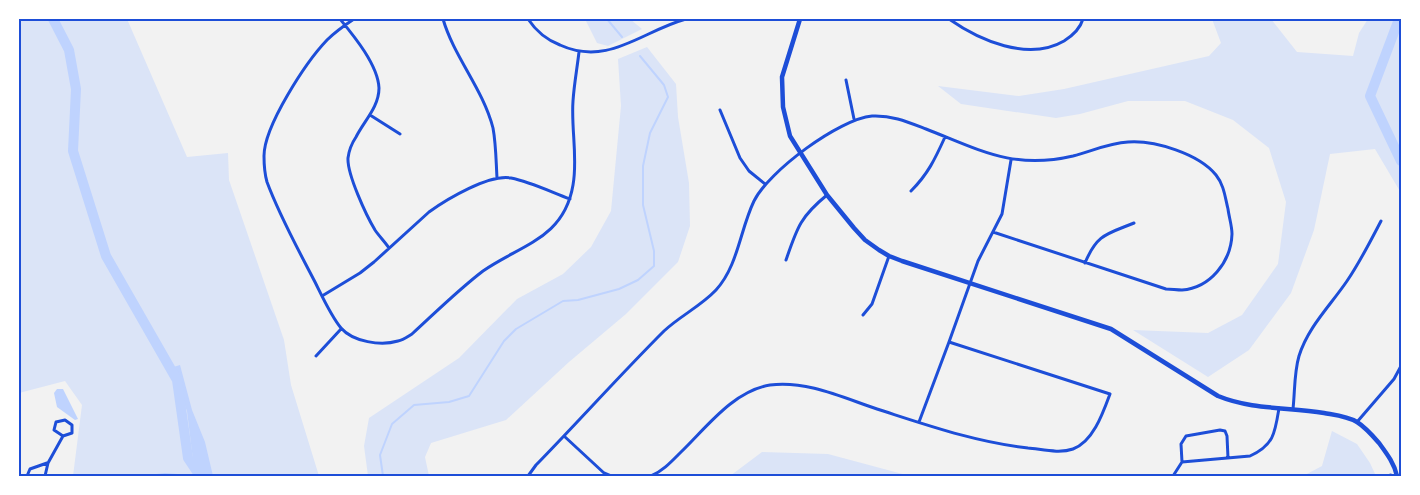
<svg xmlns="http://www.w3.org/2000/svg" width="1420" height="495" font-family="'Exo 2',sans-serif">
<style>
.green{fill:#dbe4f7}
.water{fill:#bfd3fe}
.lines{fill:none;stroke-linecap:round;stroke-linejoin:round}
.stream{stroke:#bfd3fe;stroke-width:2}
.river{stroke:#bfd3fe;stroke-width:10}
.path{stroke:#1d4ed8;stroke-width:1}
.minor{stroke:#1d4ed8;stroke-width:3}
.tertiary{stroke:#1d4ed8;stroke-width:4.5}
.neatline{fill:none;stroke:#1d4ed8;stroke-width:2}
</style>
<rect width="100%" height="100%" fill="#f2f2f2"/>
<path class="green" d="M 19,19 L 127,19 L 187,157 L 228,153 L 229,180 L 284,340 L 291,385 L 319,476 L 73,476 L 82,405 L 65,381 L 19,393 Z
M 585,19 L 630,19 L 642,29 L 608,46 L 597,43 Z
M 1212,19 L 1271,19 L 1297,52 L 1353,56 L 1359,33 L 1368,19 L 1401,19 L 1401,193 L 1375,149 L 1330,154 L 1314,230 L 1291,293 L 1249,350 L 1208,377 L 1133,330 L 1208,333 L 1242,315 L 1278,264 L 1286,202 L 1269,148 L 1233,120 L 1185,101 L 1128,101 L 1080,114 L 1056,118 L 961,104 L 938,86 L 1019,96 L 1064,89 L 1209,56 L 1221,43 Z
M 647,47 L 676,84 L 678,117 L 689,183 L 690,226 L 678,262 L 626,314 L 569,362 L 506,420 L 431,443 L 425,457 L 429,476 L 368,476 L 364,446 L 369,418 L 459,358 L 517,299 L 563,274 L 591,247 L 611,211 L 621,106 L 618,59 Z
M 1332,431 L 1357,444 L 1370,463 L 1376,476 L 1303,476 L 1322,466 Z
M 762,452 L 828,454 L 910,476 L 730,476 Z"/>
<path class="water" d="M 180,365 L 192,410 L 205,442 L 213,476 L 195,476 L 187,411 L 170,368 Z
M 57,389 L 63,389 L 78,419 L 75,420 L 57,407 L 54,393 Z"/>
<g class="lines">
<path class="stream" d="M 607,19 L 622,37
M 148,476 L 165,474 L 190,476
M 383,476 L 380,455 L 392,424 L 414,405 L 449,402 L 469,396 L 504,341 L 516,329 L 563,301 L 578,300 L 619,289 L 638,280 L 654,266 L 654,251 L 643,205 L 643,166 L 650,133 L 668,97 L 664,85 L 640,56"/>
<path class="river" d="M 53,19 L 69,50 L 76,89 L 73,151 L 106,256 L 177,380 L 188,458 L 200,476
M 1399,19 L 1370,96 L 1401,161"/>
<path class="path" d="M 1382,476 L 1391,474"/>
<path class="minor" d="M 340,19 C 354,36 378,65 379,88 C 379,107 364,121 356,137 C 352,143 349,150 348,158 C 347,174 366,215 375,230 C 379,236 385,242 389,248
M 354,19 C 345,25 335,32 327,40 C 306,62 264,126 264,156 C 264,164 265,175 267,182 C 280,217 298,249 315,282 C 322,296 331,316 341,328 C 353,342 381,346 398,341 C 403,340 407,337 412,334 C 435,313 458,290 483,271 C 520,245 564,239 573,185 C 578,158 571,129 573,101 C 574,85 577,69 579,52
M 443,19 C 454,57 483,89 493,128 C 496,144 496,161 497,178
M 528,19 C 536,31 547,40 560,45 C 608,67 642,31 686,19
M 949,19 C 979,40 1028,62 1064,41 C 1072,36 1080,29 1083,19
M 846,80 L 854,119
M 720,110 L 740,158 L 749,171 L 765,184
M 370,115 L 400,134
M 911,191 C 928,174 935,159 945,137
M 786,260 C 797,228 800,217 827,195
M 1085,263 C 1097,234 1107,234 1134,223
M 322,296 L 360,273 L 374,262 L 429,212 C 447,199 489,174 511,178 C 531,182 551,192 570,199
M 863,315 L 872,304 L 889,256
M 316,356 L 341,329
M 1293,409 C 1295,391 1294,373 1299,356 C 1308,327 1330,306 1347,281 C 1360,262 1370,242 1381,221
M 919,422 L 949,342 L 978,261 L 1002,214 L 1011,160
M 1357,422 L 1394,379 L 1401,366
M 564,436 L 604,473 L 611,476
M 1182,462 L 1250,456 C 1274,445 1275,433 1279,408
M 1182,462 L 1181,444 L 1186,436 L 1220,430 L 1225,431 L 1227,436 L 1228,458
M 27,476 L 30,469 L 47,463
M 45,476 L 48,463 L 63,436 L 72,433 L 72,425 L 65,420 L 56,422 L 54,430 L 63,436
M 528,476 L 536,465 C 579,421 620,375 664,331 C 680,316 701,306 716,290 C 738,266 740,230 754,201 C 769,171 839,119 872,116 C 892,115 908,122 926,129 C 980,150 1013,170 1073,156 C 1092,151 1109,143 1128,142 C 1155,140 1199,154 1216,175 C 1224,185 1225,197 1228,209 C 1229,217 1232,226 1232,234 C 1231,262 1210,288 1182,290 C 1177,290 1171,289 1166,289 L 993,232
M 651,476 C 663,471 672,461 681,452 C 706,428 733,391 770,385 C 806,380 844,398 877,409 C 927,425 975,442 1028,448 C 1041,449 1059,454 1073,449 C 1093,442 1103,413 1110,394 L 949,342
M 1173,476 L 1182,462"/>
<path class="tertiary" d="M 800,19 L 782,77 L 783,107 L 790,136 L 827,195 L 854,228 L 865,240 L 879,250 L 889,256 L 902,261 L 1111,329 L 1218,396 C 1252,410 1289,407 1324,413 C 1335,415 1347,416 1357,422 C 1365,427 1373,436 1379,443 C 1387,454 1394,463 1397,476"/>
</g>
<rect width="1420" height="495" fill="none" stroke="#ffffff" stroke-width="40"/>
<rect x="20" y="20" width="1380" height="455" class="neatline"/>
</svg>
